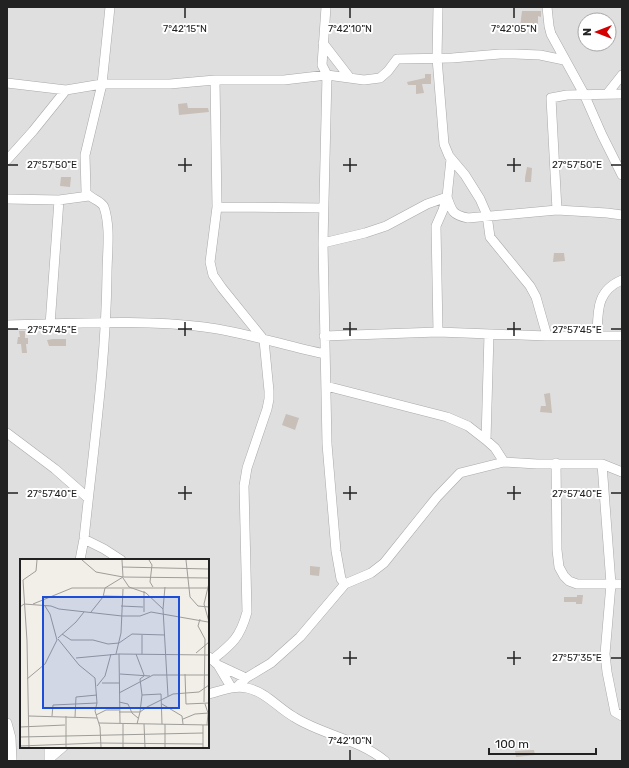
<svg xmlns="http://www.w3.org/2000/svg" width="629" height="768" font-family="Rubik,sans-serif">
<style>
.residential{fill:#e0dfdf;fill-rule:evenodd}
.building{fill:#c7bfb8}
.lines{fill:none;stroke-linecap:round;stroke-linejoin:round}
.minor-casing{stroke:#a9a9a9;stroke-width:10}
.minor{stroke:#fff;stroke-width:9}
.ticks{fill:none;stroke:#222;stroke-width:1.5}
.inset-road{fill:none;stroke:#9f9d99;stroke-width:1}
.view{fill:#1d4ed8;fill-opacity:0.15;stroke:#1d4ed8;stroke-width:2}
.inset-edge{fill:none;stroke:#222;stroke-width:2}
.ticks-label{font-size:10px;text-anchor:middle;fill:#222;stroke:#fff;stroke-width:4;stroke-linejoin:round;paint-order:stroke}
</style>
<rect width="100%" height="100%" fill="#f2efe9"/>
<path class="residential" d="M 7,7 L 622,7 L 622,761 L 7,761 ZM 585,20 L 609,20 L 609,44 L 585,44 ZM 21,560 L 208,560 L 208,747 L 21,747 Z"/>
<path class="building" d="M 522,11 L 541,11 L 541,17 L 538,16 L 538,30 L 520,27 Z
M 425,74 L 431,74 L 431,84 L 422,84 L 424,93 L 416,94 L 416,85 L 408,85 L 407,82 L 425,78 Z
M 187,103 L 188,108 L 208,108 L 209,112 L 179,115 L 178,104 Z
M 527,167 L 532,168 L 531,182 L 525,182 L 525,178 Z
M 61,177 L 71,177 L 70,187 L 60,186 Z
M 554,253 L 564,253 L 565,261 L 553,262 Z
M 19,331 L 25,331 L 25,338 L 28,338 L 28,344 L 26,344 L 27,353 L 22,353 L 21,344 L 17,344 L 18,337 L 20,337 Z
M 53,339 L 66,339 L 66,346 L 49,346 L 47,340 Z
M 550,393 L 552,413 L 540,412 L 541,406 L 546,406 L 544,394 Z
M 286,414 L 299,418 L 295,430 L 282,425 Z
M 310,566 L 320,567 L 319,576 L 310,575 Z
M 577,595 L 583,595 L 582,604 L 576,604 L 576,602 L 564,602 L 564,597 L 577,597 Z
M 534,750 L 535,755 L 516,757 L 515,751 Z"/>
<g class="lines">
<defs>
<path id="minor" d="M 326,7 L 322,65 L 327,75 L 323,243 L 327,444 L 336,551 L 341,579 L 345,584
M 438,7 L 437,58 L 444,144 L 449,156 L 465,175 L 480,199 L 487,215 L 490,237 L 530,286 L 536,297 L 547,336
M 547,7 L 549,26 L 551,34 L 584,94 L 602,135 L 622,175
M 323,43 L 350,78
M 7,83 L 66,90 L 102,84 L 170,84 L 215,80 L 284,80 L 327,75 L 364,80 L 380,78 L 388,71 L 397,59 L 452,58 L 500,54 L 515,54 L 540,55 L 564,60
M 607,94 L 622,75
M 7,160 L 33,131 L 66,90
M 447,197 C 452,212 453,215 468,218 L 557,210 L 551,98 L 567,95 L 622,94
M 7,199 L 59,200 L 89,196
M 217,207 L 323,208
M 557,210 L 607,213 L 622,215
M 323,243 L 365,233 L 386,226 L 427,204 L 447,197
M 7,325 C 72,324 139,319 204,327 C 245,332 285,346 325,354
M 50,325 L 59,200
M 438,332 L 436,226 L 443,210 L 447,197 L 451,159
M 324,336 L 438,332 L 547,336 L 622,336
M 597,336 C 598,311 596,291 622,280
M 326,386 L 447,417 L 468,426 L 486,440 L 495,448 L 504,462
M 7,433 L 55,469 L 88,498
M 486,440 L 489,334
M 556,463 L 557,550 L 559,567 L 564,576 L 569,581 L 577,584 L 622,584
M 602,464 L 611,584 L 605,654 L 607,672 L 615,712 L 622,716
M 84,539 L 104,549 L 121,560
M 80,560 L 84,539 C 93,451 106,363 107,274 C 107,253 111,228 104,207 C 101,200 90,199 86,192 L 85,155 L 102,84 L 110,7
M 209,657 L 218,665 L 246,678
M 212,660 C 232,644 240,638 247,612 L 244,486 L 247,468 L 267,409 L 269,399 L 269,391 L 264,340 L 222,288 L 213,275 L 210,262 L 217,207 L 215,80
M 218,665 L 231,687
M 237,687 L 246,678 L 271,663 L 300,637 L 345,584 L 371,573 L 384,563 L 437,497 L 460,473 L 504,462 L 537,464 L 602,464 L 622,472
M 208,694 C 221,691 234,685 247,688 C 266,692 278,708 294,717 C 322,735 359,739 385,761
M 7,723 L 11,738 L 12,761
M 49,759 L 63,747
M 49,761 L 49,747"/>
</defs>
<use href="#minor" class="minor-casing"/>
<use href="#minor" class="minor"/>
</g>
<path class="ticks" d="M 185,8 L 185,18M 350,8 L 350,18M 514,8 L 514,18M 185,158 L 185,172M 350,158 L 350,172M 514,158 L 514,172M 8,165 L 18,165M 178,165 L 192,165M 343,165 L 357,165M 507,165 L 521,165M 611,165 L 621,165M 185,322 L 185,336M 350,322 L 350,336M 514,322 L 514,336M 8,329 L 18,329M 178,329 L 192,329M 343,329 L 357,329M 507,329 L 521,329M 611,329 L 621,329M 185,486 L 185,500M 350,486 L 350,500M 514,486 L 514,500M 8,493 L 18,493M 178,493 L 192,493M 343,493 L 357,493M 507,493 L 521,493M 611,493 L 621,493M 350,651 L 350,665M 514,651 L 514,665M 343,658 L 357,658M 507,658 L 521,658M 611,658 L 621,658M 350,750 L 350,760"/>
<g transform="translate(20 559)">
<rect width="189" height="189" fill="#f2efe9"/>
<path class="inset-road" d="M 62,1 L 76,13 L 103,18 L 189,19M 129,1 L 132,6 L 130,23 L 133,28M 166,1 L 170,38 L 178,47 L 189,48M 102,8 L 189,10M 103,19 L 109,28 L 126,34 L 143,50M 145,28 L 143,50 L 148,137M 124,32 L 124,53M 84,37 L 129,38M 13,45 L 52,29 L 189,29M 101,47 L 123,48M 0,48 L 4,45 L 31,47 L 39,50 L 102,57 L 120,57 L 131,53 L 188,63M 71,53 L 83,38 L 85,29 L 103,18 L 102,1M 180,60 L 178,67 L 185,80 L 184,143M 189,63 L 184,45 L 189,24M 42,75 L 51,81 L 73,81 L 88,85 L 99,84 L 112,75 L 145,76M 38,79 L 56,63 L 64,53M 38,80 L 59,106 L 75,119 L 77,144 L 75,152 L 80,168 L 81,188M 176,94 L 189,83M 96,95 L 101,74 L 103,30M 99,95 L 100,164M 116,95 L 124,116M 122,95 L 122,76M 56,99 L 99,95 L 189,96M 100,115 L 130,117M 165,115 L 166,145 L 189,144M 124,117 L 120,120 L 122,136 L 141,135 L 142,165M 7,120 L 25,105 L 37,81 L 30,55 L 25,47M 82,124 L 100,124M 77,127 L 85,117 L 91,95M 99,134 L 133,116 L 189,116M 99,143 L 108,145 L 112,154 L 118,159M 142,145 L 162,157 L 163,165M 185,145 L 188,154 L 187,166M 99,153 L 120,153 L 122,136M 76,156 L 86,151 L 99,151M 9,157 L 77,159M 32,157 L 33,146 L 77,144M 46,157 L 46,188M 55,158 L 56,138 L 77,136M 163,160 L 175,155 L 189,154M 79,164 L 189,166M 117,165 L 120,153 L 127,148 L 153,135 L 179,133 L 189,126M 124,165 L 125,188M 145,165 L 145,188M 0,168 L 45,166M 0,178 L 183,174M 0,187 L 78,184 L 183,185M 9,188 L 7,82 L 3,21 L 16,12 L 17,1M 103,188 L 103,165M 183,188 L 183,166"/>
<path class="view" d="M 23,38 L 159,38 L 159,149 L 23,149 Z"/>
<rect width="189" height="189" class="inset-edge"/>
</g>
<g class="ticks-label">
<text x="185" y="32">7°42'15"N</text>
<text x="350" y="32">7°42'10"N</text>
<text x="514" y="32">7°42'05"N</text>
<text x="577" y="168">27°57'50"E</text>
<text x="52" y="168">27°57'50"E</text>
<text x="577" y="333">27°57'45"E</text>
<text x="52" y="333">27°57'45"E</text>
<text x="577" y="497">27°57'40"E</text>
<text x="52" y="497">27°57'40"E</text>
<text x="577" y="661">27°57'35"E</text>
<text x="350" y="744">7°42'10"N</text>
</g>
<rect width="629" height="768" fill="none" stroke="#222222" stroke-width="16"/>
<g transform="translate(597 32) rotate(270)"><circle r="19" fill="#ffffff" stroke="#a7a7a7"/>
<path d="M0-3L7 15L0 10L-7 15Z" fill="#d40000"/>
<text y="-6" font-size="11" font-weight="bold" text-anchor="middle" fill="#222222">N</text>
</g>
<path d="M489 748v6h107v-6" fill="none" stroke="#222222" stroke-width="2"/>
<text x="495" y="748" font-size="12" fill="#222222" stroke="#ffffff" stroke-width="3" paint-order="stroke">100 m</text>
</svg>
